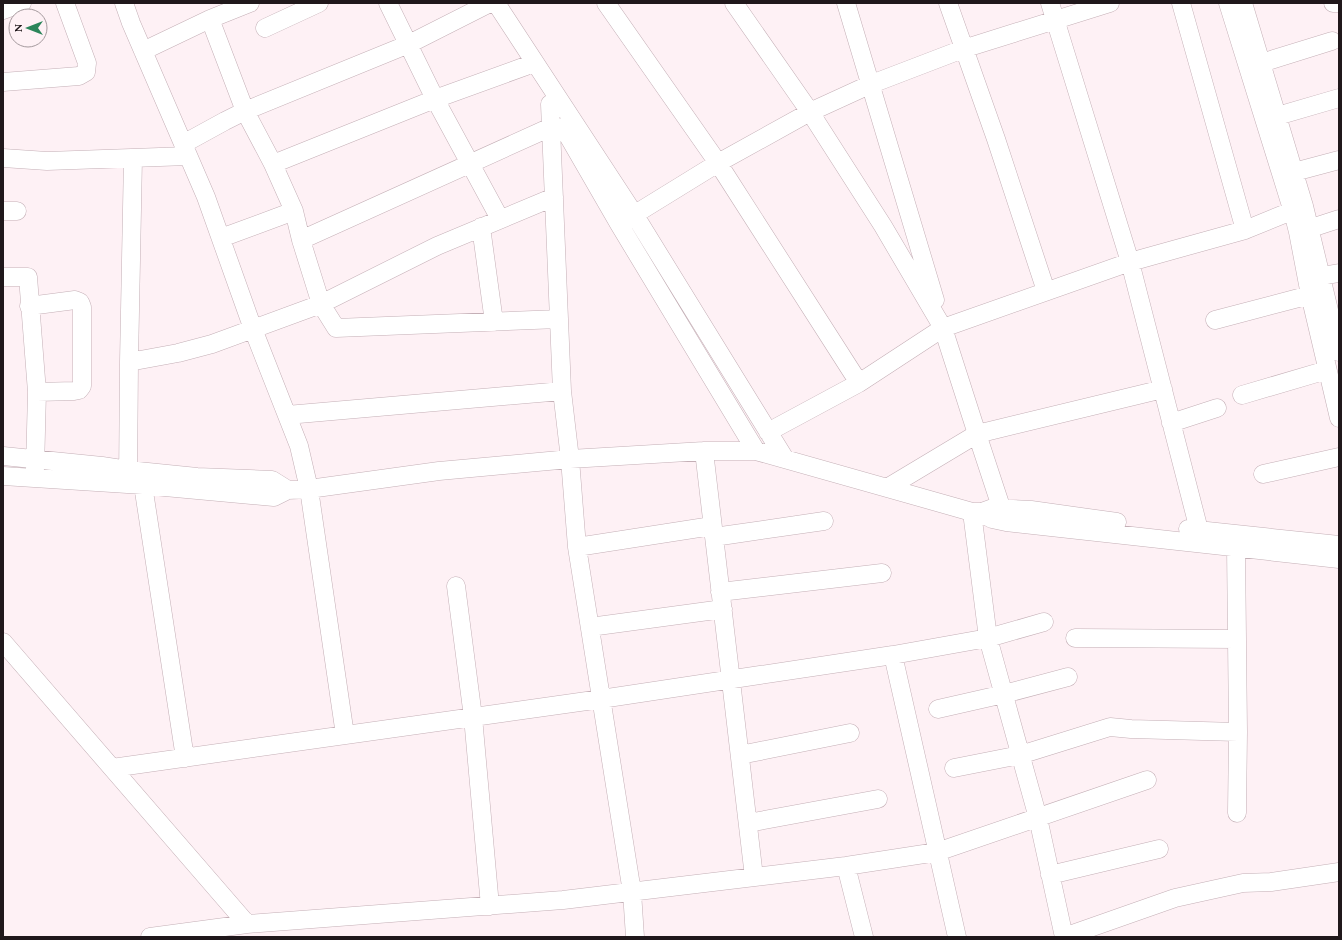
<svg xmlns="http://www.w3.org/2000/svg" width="1342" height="940" font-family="Spectral,serif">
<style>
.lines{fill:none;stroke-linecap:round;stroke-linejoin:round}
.minor-casing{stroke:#c4afb6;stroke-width:19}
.minor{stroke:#fff;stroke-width:18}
</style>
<rect width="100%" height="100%" fill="#fef1f5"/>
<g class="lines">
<defs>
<path id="minor" d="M 124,3 L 131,23 L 206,197 L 253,329 L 299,446 L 309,489 L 345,735
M 388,3 L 435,99 L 500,219
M 496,3 L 634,214 L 785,459
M 606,3 L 718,163 L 859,383
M 734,3 L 810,112 L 869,85 L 963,49 L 1110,3
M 846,3 L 935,300
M 948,3 L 996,139 L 1046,291
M 1050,3 L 1130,262 L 1199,530
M 1181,3 L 1245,230
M 1228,3 L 1293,212 L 1298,232 L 1310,295 L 1339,418
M 1243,3 L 1304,206 L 1339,352
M 1333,3 L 1339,3
M 3,10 L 22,3
M 210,19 L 245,111 L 273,164
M 265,28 L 319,3
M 143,51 L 210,19 L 250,3
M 1261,63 L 1332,41
M 3,82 L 79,76 L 86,72 L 87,63 L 65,3
M 550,104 L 562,391 L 570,459 L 577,547 L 632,892 L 635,937
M 1267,119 L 1339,98
M 563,127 L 619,224 L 756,451
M 183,144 L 225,121 L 245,111 L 409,44 L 490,3
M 3,158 L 47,161 L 188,156
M 1294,172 L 1339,160
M 554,197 L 437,246 L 321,304 L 336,328 L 559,319
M 3,211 L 17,211
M 619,224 L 718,163 L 810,112 L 883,226 L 943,328 L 1130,262 L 1245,230 L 1304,206
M 481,227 L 494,322
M 1299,232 L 1339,219
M 221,238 L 294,211
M 301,240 L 294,211 L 273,164 L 435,99 L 526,66
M 3,277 L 28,277 L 37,392 L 35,469
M 1310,278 L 1339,273
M 29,306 L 75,300 L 80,302 L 82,307 L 82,386 L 79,390 L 74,391 L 37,392
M 1215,320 L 1310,295
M 129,362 L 178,353 L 212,344 L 321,304 L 301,240 L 551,127
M 1242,395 L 1327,370
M 287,415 L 562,391
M 1171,423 L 1217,408
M 768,432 L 859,383 L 943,328 L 977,434 L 887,488
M 704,451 L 754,877
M 3,456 L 102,466 L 128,470 L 197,477 L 272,480 L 288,490
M 1263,474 L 1339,457
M 3,476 L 143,485 L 274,497 L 288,490 L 309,489 L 439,471 L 570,459 L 704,451 L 756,451 L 972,512 L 979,512 L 992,519 L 1006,522 L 1339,559
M 128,484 L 129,362 L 133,158
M 143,485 L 185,758
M 982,512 L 993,508 L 1031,510 L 1117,522
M 1005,519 L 977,434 L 1163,389
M 1188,529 L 1339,545
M 714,537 L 824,521
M 577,547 L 712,526
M 1236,547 L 1238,732 L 1237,813
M 456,586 L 473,717 L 490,906
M 720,592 L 882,573
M 1044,622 L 988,638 L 1038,818 L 1064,937
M 590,627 L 723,609
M 1075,638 L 1237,639
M 3,642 L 247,924 L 563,900 L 846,866 L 937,852 L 1147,780
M 893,655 L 957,937
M 938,709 L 1004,694 L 1068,677
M 740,755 L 850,733
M 112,768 L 601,699 L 893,655 L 988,638 L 972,512
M 954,768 L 1020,755 L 1110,727 L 1131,729 L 1238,732
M 748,823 L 878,799
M 846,866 L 864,937
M 1050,875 L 1159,849
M 150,937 L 247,924
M 1064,937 L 1175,898 L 1243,883 L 1271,882 L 1339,872"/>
</defs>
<use href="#minor" class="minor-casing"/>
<use href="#minor" class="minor"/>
</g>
<rect width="1342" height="940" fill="none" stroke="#20181b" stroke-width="8"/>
<g transform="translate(28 28) rotate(270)"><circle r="19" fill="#fef1f5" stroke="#a59a9e"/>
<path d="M0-3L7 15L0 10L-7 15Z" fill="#2b855a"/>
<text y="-6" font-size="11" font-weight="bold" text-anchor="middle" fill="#20181b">N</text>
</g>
</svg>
